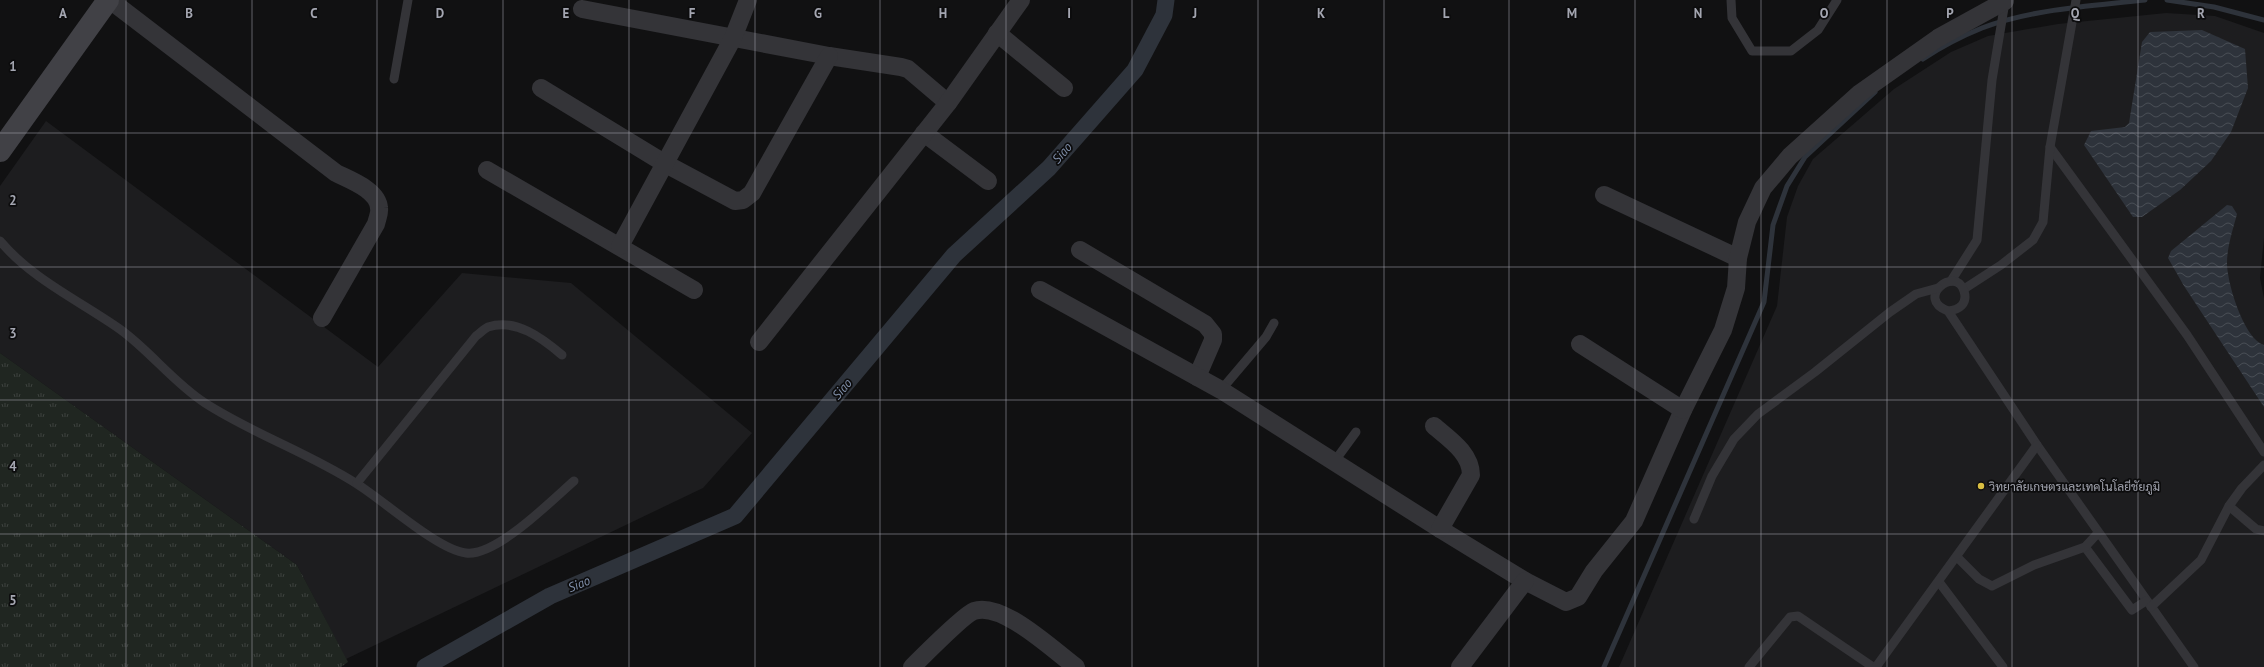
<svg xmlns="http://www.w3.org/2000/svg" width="2264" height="667" font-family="'PT Sans',Sarabun,sans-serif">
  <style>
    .built { fill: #1d1d1f }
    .grass { fill: url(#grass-tufts) }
    .water { fill: url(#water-waves) }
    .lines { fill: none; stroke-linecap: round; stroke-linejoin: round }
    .stream { stroke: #2e333b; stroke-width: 5 }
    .canal { stroke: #2e333b; stroke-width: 17 }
    .lane { stroke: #343438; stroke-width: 9 }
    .street { stroke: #343438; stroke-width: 18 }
    .secondary { stroke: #414146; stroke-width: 22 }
    .grid { fill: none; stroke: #a4a6b1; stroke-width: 1; stroke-opacity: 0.55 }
    .poi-dot { fill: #d9be42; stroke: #0c0c0d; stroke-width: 1.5 }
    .labels { text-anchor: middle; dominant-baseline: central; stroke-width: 3.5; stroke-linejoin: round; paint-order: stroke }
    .poi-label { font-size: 12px; fill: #a4a6b1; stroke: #0c0c0d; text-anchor: start }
    .water-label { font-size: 13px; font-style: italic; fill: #7f8ea8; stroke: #0c0c0d }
    .grid-label { font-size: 13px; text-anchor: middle; font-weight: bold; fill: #a4a6b1; stroke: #0c0c0d; stroke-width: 3.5; stroke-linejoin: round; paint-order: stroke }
  </style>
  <defs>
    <pattern id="grass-tufts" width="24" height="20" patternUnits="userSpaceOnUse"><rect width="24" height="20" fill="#202621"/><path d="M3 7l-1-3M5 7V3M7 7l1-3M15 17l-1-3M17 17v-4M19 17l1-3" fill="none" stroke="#3d423f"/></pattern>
    <pattern id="water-waves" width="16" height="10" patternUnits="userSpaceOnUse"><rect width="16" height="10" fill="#2e333b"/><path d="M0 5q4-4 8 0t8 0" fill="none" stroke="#494e55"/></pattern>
  </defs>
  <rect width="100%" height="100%" fill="#111112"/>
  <!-- built -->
  <g class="built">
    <polygon points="2166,13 2215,16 2264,33 2264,238 2260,278 2264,298 2264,667 1619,667 1777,306 1787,217 1798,186 1813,159 1894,89 1951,52 1988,36 2058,24"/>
    <polygon points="46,121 378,367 462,273 571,283 752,433 703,488 346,659 297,565 0,353 0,186"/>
  </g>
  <!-- grass -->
  <polygon class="grass" points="0,353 297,565 348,662 341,667 0,667"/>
  <!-- water -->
  <g class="water">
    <polygon points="2202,30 2245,49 2248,88 2231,132 2211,161 2180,190 2142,217 2133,217 2084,145 2091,131 2125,127 2129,123 2142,42 2150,32"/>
    <path d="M2227 205 2232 206 2237 214C2233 229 2227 247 2227 263 2227 283 2244 339 2264 345V407L2184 286 2168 258 2171 251Z"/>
  </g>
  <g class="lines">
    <!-- stream -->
    <g class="stream">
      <polyline points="2167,0 2214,7 2264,20"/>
      <path d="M1923 59C1941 47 1962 36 1982 28 2032 9 2092 6 2145 0"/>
      <polyline points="1604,667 1764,302 1773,225 1787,186 1805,157 1875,92"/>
    </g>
    <!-- canal -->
    <polyline class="canal" points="425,667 550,596 735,516 954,255 1049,168 1135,70 1164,15 1166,0"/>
    <!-- lane -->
    <g class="lane">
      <polyline points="1731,0 1732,18 1752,51 1791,51 1818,30 1837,0"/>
      <polyline points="394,79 408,0"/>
      <polyline points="2050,147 2187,335 2264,452"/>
      <path d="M0 241C33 280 80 301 121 330 151 352 174 383 205 403 253 434 309 453 357 484 383 500 438 550 466 553 496 557 552 500 574 481"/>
      <polyline points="1951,281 1977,240 1992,80 2005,2"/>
      <polyline points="1964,289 2001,265 2033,240 2043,222 2050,147 2076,0"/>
      <path d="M1948 311C1959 310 1968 304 1964 291 1956 265 1914 298 1948 311L2037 445 2194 667"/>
      <polyline points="1221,390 1266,337 1274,323"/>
      <polyline points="1334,462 1356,432"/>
      <path d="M357 483 476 336C479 334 484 329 488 327 516 318 542 338 562 355"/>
      <polyline points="2229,506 2256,529 2264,531"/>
      <polyline points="1694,519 1712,476 1734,439 1758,414 1815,372 1890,312 1916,294 1938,288"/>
      <polyline points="2085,547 2132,610 2146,601"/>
      <polyline points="1957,557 1979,579 1992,586 2034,565 2085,547 2098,533"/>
      <polyline points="1939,582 2003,667"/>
      <polyline points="2151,607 2201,560 2229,506 2242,488 2264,465"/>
      <polyline points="1749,667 1790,617 1798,616 1873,667"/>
      <polyline points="1876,667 2037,445"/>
    </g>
    <!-- street -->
    <g class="street">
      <path d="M110 0 336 173C350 180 378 190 379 208 380 213 377 219 376 224L322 318"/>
      <polyline points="582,9 829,56 901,67 908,69 948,103"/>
      <polyline points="997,33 1064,88"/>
      <polyline points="541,88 664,163 735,201 743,200 752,193 829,56"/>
      <polyline points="924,133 988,181"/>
      <polyline points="487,170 694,290"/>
      <polyline points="1604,195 1738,258"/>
      <polyline points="620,246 733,38 748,0"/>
      <polyline points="1080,250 1205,324 1213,334 1213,340 1197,377"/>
      <polyline points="1040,290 1221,390 1440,529 1525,581 1566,602 1578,597 1594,571 1634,521 1683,410 1723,330 1736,288 1738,258 1747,222 1763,188 1790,156 1860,93 1938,38 2005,1"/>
      <polyline points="759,342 948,103 1021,0"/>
      <polyline points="1580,344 1683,410"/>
      <path d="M1434 426C1449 439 1471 453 1471 475L1440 529"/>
      <path d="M912 667C922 657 965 614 974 611 1002 601 1053 650 1076 667"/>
      <polyline points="1460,667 1525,581"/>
    </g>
    <!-- secondary -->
    <polyline class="secondary" points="0,151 108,0"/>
  </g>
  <!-- grid -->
  <path class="grid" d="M126 0V667M252 0V667M377 0V667M503 0V667M629 0V667M755 0V667M880 0V667M1006 0V667M1132 0V667M1258 0V667M1384 0V667M1509 0V667M1635 0V667M1761 0V667M1887 0V667M2012 0V667M2138 0V667M0 133H2264M0 267H2264M0 400H2264M0 534H2264"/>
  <!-- markers -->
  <circle class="poi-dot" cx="1981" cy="486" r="4"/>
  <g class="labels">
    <!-- poi labels -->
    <g class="poi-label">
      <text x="1989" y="486">วิทยาลัยเกษตรและเทคโนโลยีชัยภูมิ</text>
    </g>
    <!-- water labels -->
    <g class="water-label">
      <text transform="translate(1062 153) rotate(-49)">Siao</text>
      <text transform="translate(842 389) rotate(-50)">Siao</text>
      <text transform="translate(579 584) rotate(-23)">Siao</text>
    </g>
  </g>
  <g class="grid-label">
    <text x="63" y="18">A</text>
    <text x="189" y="18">B</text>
    <text x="314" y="18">C</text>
    <text x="440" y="18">D</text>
    <text x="566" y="18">E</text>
    <text x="692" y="18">F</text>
    <text x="818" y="18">G</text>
    <text x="943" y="18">H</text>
    <text x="1069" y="18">I</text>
    <text x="1195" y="18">J</text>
    <text x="1321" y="18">K</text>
    <text x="1446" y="18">L</text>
    <text x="1572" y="18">M</text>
    <text x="1698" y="18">N</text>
    <text x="1824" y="18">O</text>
    <text x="1950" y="18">P</text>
    <text x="2075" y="18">Q</text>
    <text x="2201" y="18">R</text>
    <text x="13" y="71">1</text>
    <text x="13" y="205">2</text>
    <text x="13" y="338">3</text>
    <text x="13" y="471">4</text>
    <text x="13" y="605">5</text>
  </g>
</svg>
